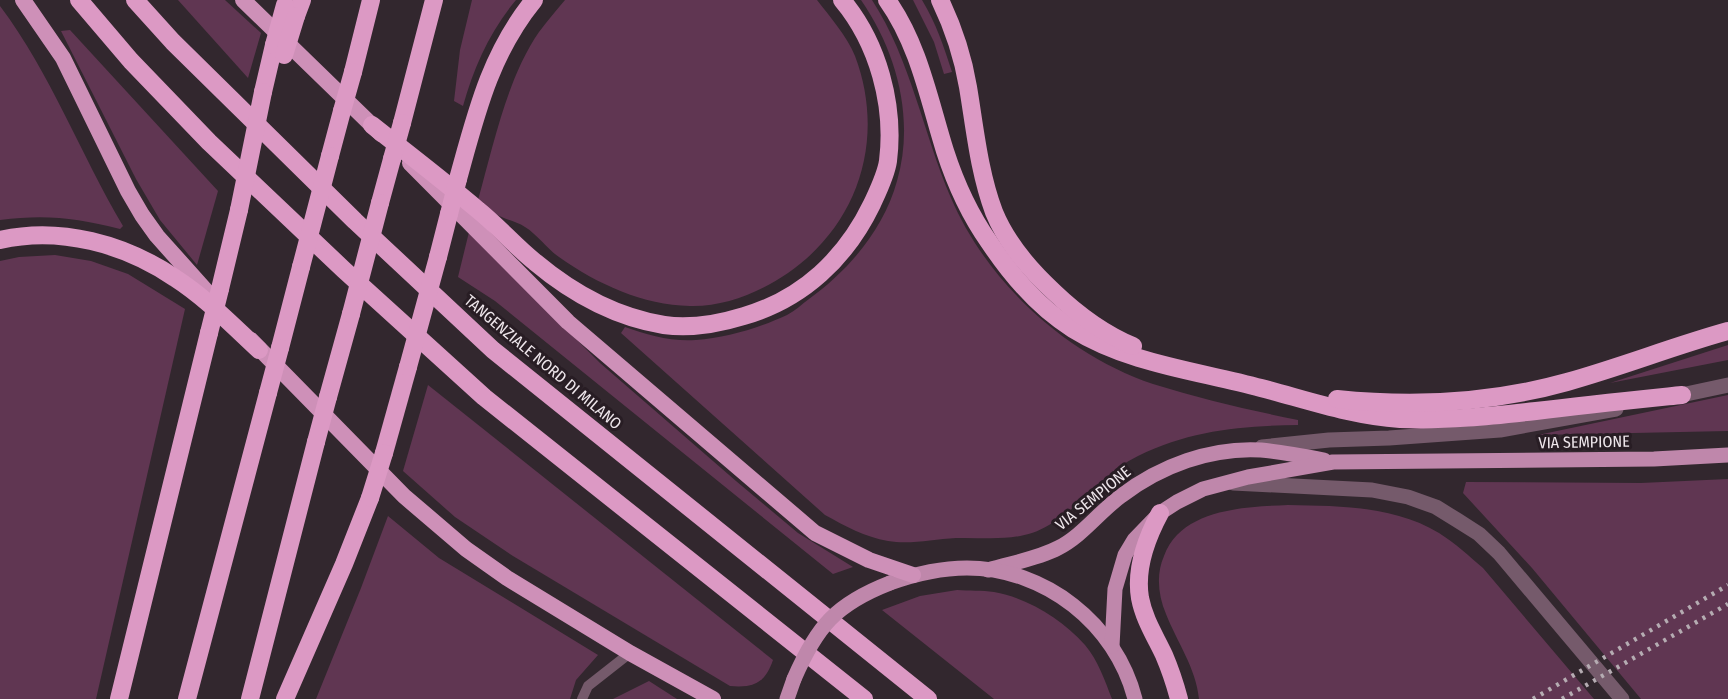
<svg xmlns="http://www.w3.org/2000/svg" width="1728" height="699" font-family="'Fira Sans Condensed',sans-serif">
  <style>
    .green { fill: #603652 }
    .lines { fill: none; stroke-linecap: round; stroke-linejoin: round }
    .service { stroke: #755a6b; stroke-width: 10 }
    .tertiary { stroke: #755a6b; stroke-width: 15 }
    .primary { stroke: #bf87ab; stroke-width: 15 }
    .trunk { stroke: #ce90b8; stroke-width: 16 }
    .motorway { stroke: #dc99c4; stroke-width: 18 }
    .rail { stroke: #b5acb2; stroke-width: 4.5; stroke-dasharray: 3 6; stroke-linecap: butt }
    .primary-bridge { stroke: #bf87ab; stroke-width: 15 }
    .motorway-bridge { stroke: #dc99c4; stroke-width: 18 }
    .labels { text-anchor: middle; dominant-baseline: central; stroke-width: 6; stroke-linejoin: round; paint-order: stroke }
    .street-label { font-size: 16px; fill: #eee6eb; stroke: #281d24 }
  </style>
  <rect width="100%" height="100%" fill="#32272e"/>
  <!-- green -->
  <g class="green">
    <polygon points="178,0 225,0 261,33 248,78"/>
    <path d="M472 0H516C490 31 474 67 463 106L454 101 460 50Z"/>
    <path d="M565 0H817C830 17 847 36 855 56 886 138 859 224 788 273 760 292 724 307 690 306 643 305 597 284 559 257 547 249 538 235 525 227 516 221 505 220 496 214 490 210 484 205 478 200 493 147 507 78 539 32 547 21 556 11 565 0Z"/>
    <path d="M861 0H872C911 60 923 133 951 198 987 282 1066 355 1153 384 1201 399 1249 410 1298 420V425C1241 426 1191 430 1138 456 1103 473 1082 506 1049 525 1020 543 988 537 956 538 933 539 910 545 888 541 865 537 845 526 825 515L621 333 625 327C647 335 672 342 696 340 726 338 759 328 787 315 795 311 802 304 809 299 849 270 884 229 897 181 915 119 897 52 861 0Z"/>
    <path d="M913 0H922C936 23 944 47 952 72L944 74 934 42Z"/>
    <path d="M0 6C51 74 80 153 123 226L120 229C76 218 46 214 0 220Z"/>
    <polygon points="70,30 218,191 197,265 160,220 136,179 61,31"/>
    <polygon points="469,232 600,363 736,481 798,533 853,567 833,574 495,301 458,277"/>
    <polygon points="55,255 91,261 128,274 185,309 96,699 0,699 0,261 19,257"/>
    <polygon points="1728,345 1728,360 1610,383"/>
    <path d="M428 385 773 660C765 683 754 688 730 686L513 556 455 517 403 471Z"/>
    <polygon points="1728,395 1728,431 1538,435"/>
    <polygon points="1728,479 1728,699 1641,699 1532,568 1463,493 1466,482 1641,483"/>
    <path d="M1288 505C1339 506 1395 506 1439 533 1455 543 1469 556 1483 568L1594 699H1199C1196 668 1177 642 1166 614 1158 595 1156 574 1164 556 1182 508 1246 507 1288 505Z"/>
    <polygon points="388,516 439,558 598,655 576,680 570,699 316,699 361,588"/>
    <path d="M957 590C969 591 982 590 994 592 1028 598 1062 619 1085 645 1098 660 1105 681 1112 699H994L882 610 920 596Z"/>
    <polygon points="649,681 677,699 613,699"/>
  </g>
  <g class="lines">
    <!-- service -->
    <polyline class="service" points="582,699 588,686 630,653"/>
    <!-- tertiary -->
    <g class="tertiary">
      <polyline points="1672,397 1728,385"/>
      <polyline points="1262,447 1329,440 1389,438 1500,430 1616,409"/>
      <polyline points="1233,483 1372,490 1408,497 1436,507 1457,520 1479,534 1499,553 1622,699"/>
    </g>
    <!-- primary -->
    <g class="primary">
      <path d="M988 570C1011 563 1037 559 1058 548 1082 536 1099 512 1121 496 1160 466 1211 447 1261 450 1282 452 1303 456 1324 460"/>
      <path d="M890 583C915 574 940 568 967 568 1045 568 1116 624 1135 699"/>
      <polyline points="1112,646 1115,589 1125,555 1134,540 1160,513 1177,502 1203,489 1248,477 1333,462 1654,459 1728,455"/>
      <polyline points="787,699 794,679"/>
    </g>
    <!-- trunk -->
    <g class="trunk">
      <polyline points="23,0 63,58 128,191 142,215 157,236 217,303"/>
      <polyline points="243,0 381,134"/>
      <polyline points="410,163 568,322 815,533 869,560 913,575"/>
      <polyline points="251,340 404,496 466,549 507,578 630,653 713,699"/>
    </g>
    <!-- motorway -->
    <g class="motorway">
      <polyline points="79,0 131,61 209,142 344,270 484,397 864,699"/>
      <polyline points="135,0 173,42 235,103 355,221 493,350 928,699"/>
      <path d="M887 0C919 45 929 100 945 151 955 182 970 215 989 242 1011 275 1039 308 1073 329 1129 364 1199 371 1261 388 1307 400 1352 416 1400 419 1445 421 1491 416 1536 411 1585 405 1634 400 1682 395"/>
      <path d="M940 0C953 27 963 57 968 87 975 129 979 172 994 212 1007 244 1029 269 1054 292 1076 313 1104 334 1133 346"/>
      <polyline points="296,16 302,0"/>
      <polyline points="353,72 371,0"/>
      <polyline points="263,92 274,45"/>
      <polyline points="402,123 434,0"/>
      <path d="M372 125C407 153 444 181 478 210 498 226 515 246 535 262 572 293 615 317 664 325 691 329 718 324 744 316 803 299 846 258 872 204 878 191 886 175 888 161 895 105 878 43 842 0"/>
      <polyline points="330,156 342,111"/>
      <path d="M458 179C476 114 490 54 534 0"/>
      <polyline points="380,203 392,159"/>
      <path d="M0 240C60 226 125 244 175 278 206 298 232 325 259 350"/>
      <polyline points="438,257 449,214"/>
      <polyline points="220,289 239,210"/>
      <polyline points="280,348 301,267"/>
      <polyline points="328,397 351,314"/>
      <path d="M1337 399C1414 407 1492 403 1567 382 1621 367 1674 346 1728 331"/>
      <polyline points="384,453 408,367"/>
      <path d="M1160 513C1146 539 1135 568 1140 598 1144 619 1155 636 1164 655 1170 669 1175 684 1179 699"/>
      <polyline points="119,699 209,333"/>
      <polyline points="187,699 268,393"/>
      <polyline points="250,699 316,442"/>
      <polyline points="285,699 344,564 370,498"/>
    </g>
    <!-- rail -->
    <g class="rail">
      <polyline points="1533,699 1728,585"/>
      <polyline points="1562,699 1728,604"/>
    </g>
    <!-- primary-bridge -->
    <path class="primary-bridge" d="M794 679C817 626 836 604 890 583"/>
    <!-- motorway-bridge -->
    <g class="motorway-bridge">
      <polyline points="274,45 285,5"/>
      <polyline points="284,55 296,16"/>
      <polyline points="342,111 353,72"/>
      <polyline points="392,159 402,123"/>
      <polyline points="239,210 263,92"/>
      <polyline points="449,214 458,179"/>
      <polyline points="301,267 330,156"/>
      <polyline points="351,314 380,203"/>
      <polyline points="209,333 220,289"/>
      <polyline points="408,367 438,257"/>
      <polyline points="268,393 280,348"/>
      <polyline points="316,442 328,397"/>
      <polyline points="370,498 384,453"/>
    </g>
  </g>
  <g class="labels">
    <!-- street labels -->
    <g class="street-label">
      <text transform="translate(543 362) rotate(40)">TANGENZIALE NORD DI MILANO</text>
      <text transform="translate(1584 442) rotate(-1)">VIA SEMPIONE</text>
      <text transform="translate(1093 498) rotate(-39)">VIA SEMPIONE</text>
    </g>
  </g>
</svg>
